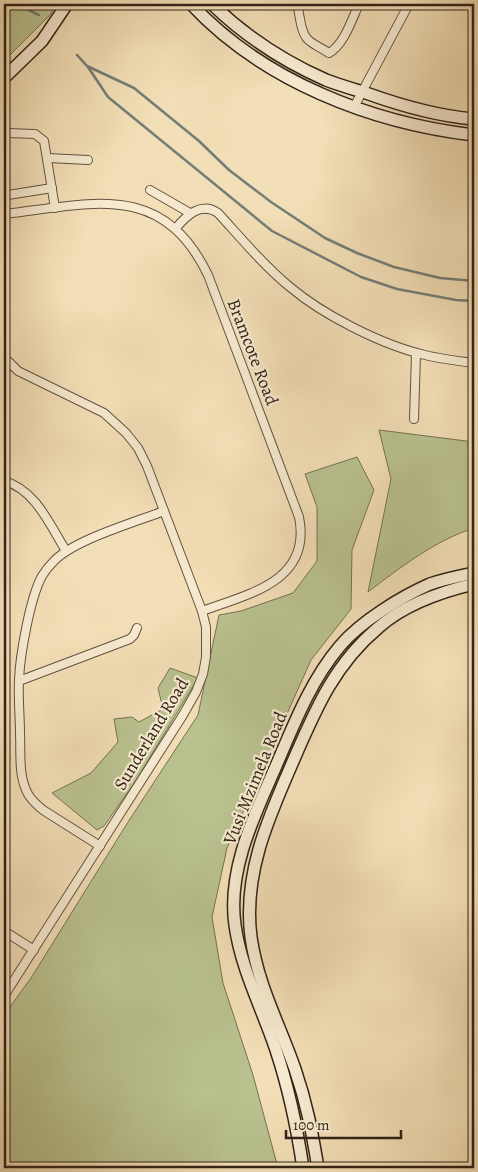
<svg xmlns="http://www.w3.org/2000/svg" width="478" height="1172" font-family="Alegreya,serif">
  <style>
    .green { fill: #b9c28f; stroke: #767254 }
    .lines { fill: none; stroke-linecap: round; stroke-linejoin: round }
    .stream { stroke: #737e77; stroke-width: 2.5 }
    .street-casing { stroke: #625240; stroke-width: 10 }
    .secondary-casing { stroke: #322318; stroke-width: 14 }
    .street { stroke: #f7ead0; stroke-width: 8 }
    .secondary { stroke: #f7ead0; stroke-width: 11 }
    .labels { text-anchor: middle; dominant-baseline: central; stroke-width: 4.5; stroke-linejoin: round; paint-order: stroke }
    .street-label { font-size: 18px; fill: #322318; stroke: #f7ead0 }
  </style>
  <rect width="100%" height="100%" fill="#f3dfb7"/>
  <filter id="stains"><feTurbulence type="fractalNoise" baseFrequency=".004" numOctaves="4"/><feColorMatrix values="0 0 0 0 .2 0 0 0 0 .09 0 0 0 0 .02 0 0 0 .5 -.17"/></filter>
  <radialGradient id="worn" r=".72"><stop offset=".6" stop-color="#630" stop-opacity="0"/><stop offset="1" stop-color="#630" stop-opacity=".3"/></radialGradient>
  <!-- green -->
  <g class="green">
    <polygon points="4,4 55,4 51,14 4,61"/>
    <path d="M379 430 474 442V528C434 541 401 567 368 592L391 479Z"/>
    <polygon points="357,457 374,490 352,550 351,609 311,660 227,848 212,917 223,983 253,1075 278,1168 4,1168 4,1015 31,978 128,822 198,715 219,615 241,611 293,593 317,561 317,507 305,474"/>
    <polygon points="170,668 198,678 135,782 104,826 97,830 52,793 91,773 118,742 114,719 132,717 139,722 163,709 158,688"/>
  </g>
  <g class="lines">
    <!-- stream -->
    <g class="stream">
      <polyline points="16,4 39,15"/>
      <polyline points="77,55 87,66 134,88 199,141 229,170 271,202 325,238 357,253 394,267 440,278 474,281"/>
      <polyline points="88,67 108,97 272,231 361,277 397,289 456,300 474,301"/>
    </g>
    <!-- street casing -->
    <g class="street-casing">
      <g id="street">
        <path d="M300 4C297 9 299 13 300 19 304 43 310 41 329 53 344 45 352 19 359 4"/>
        <polyline points="354,107 409,4"/>
        <polyline points="8,133 35,134 44,141 55,208"/>
        <polyline points="48,158 88,160"/>
        <polyline points="150,190 190,213"/>
        <polyline points="8,195 52,188"/>
        <path d="M4 214C91 204 162 180 208 275L299 517C312 581 249 594 202 611"/>
        <path d="M176 228C186 216 201 201 218 213 241 238 263 265 290 287 323 315 382 345 425 355 441 359 458 361 474 363"/>
        <polyline points="4,357 18,371 104,413 126,433 138,448 147,466 202,611 206,627 206,657 203,674 196,692 183,715 4,996"/>
        <polyline points="414,419 416,353"/>
        <path d="M4 481C35 489 50 525 66 551"/>
        <polyline points="19,681 130,639 134,635 137,628"/>
        <path d="M100 846 43 810C37 805 32 801 28 794 18 776 21 753 20 734 20 716 18 698 19 680 20 655 30 598 42 576 45 571 49 566 54 561 74 540 135 522 164 511"/>
        <polyline points="4,931 34,950"/>
      </g>
    </g>
    <!-- secondary casing -->
    <g class="secondary-casing">
      <g id="secondary">
        <path d="M191 4C263 81 371 123 474 135"/>
        <path d="M212 4C244 35 285 62 326 80 339 85 353 89 366 93 402 106 437 116 474 119"/>
        <polyline points="4,78 42,41 67,4"/>
        <path d="M303 1168C297 1128 289 1089 276 1050 262 1008 241 969 235 925 227 870 255 814 276 766 294 724 311 680 340 646 361 621 401 597 430 584 444 579 460 576 474 573"/>
        <path d="M318 1168C312 1132 307 1104 295 1069 279 1023 258 986 251 937 243 876 267 821 291 766 314 713 333 665 379 627 405 604 440 592 474 584"/>
      </g>
    </g>
    <!-- street -->
    <use href="#street" class="street"/>
    <!-- secondary -->
    <use href="#secondary" class="secondary"/>
  </g>
  <g class="labels">
    <!-- street labels -->
    <g class="street-label">
      <text transform="translate(253 352) rotate(69)">Bramcote Road</text>
      <text transform="translate(151 734) rotate(-59)">Sunderland Road</text>
      <text transform="translate(255 778) rotate(-68)">Vusi Mzimela Road</text>
    </g>
  </g>
  <!-- margin -->
  <rect width="478" height="1172" fill="none" stroke="#f3dfb7" stroke-width="20"/>
  <rect x="5" y="5" width="468" height="1162" fill="none" stroke="#322318" stroke-width="2.5"/>
  <rect x="10" y="10" width="458" height="1152" fill="none" stroke="#322318"/>
  <!-- scale -->
  <path d="M286 1130v8h115v-8" fill="none" stroke="#322318" stroke-width="2.5"/>
  <text x="293" y="1130" font-size="15" fill="#322318" stroke="#f7ead0" stroke-width="4" paint-order="stroke">100 m</text>
  <rect width="100%" height="100%" filter="url(#stains)"/>
  <rect width="100%" height="100%" fill="url(#worn)"/>
</svg>
